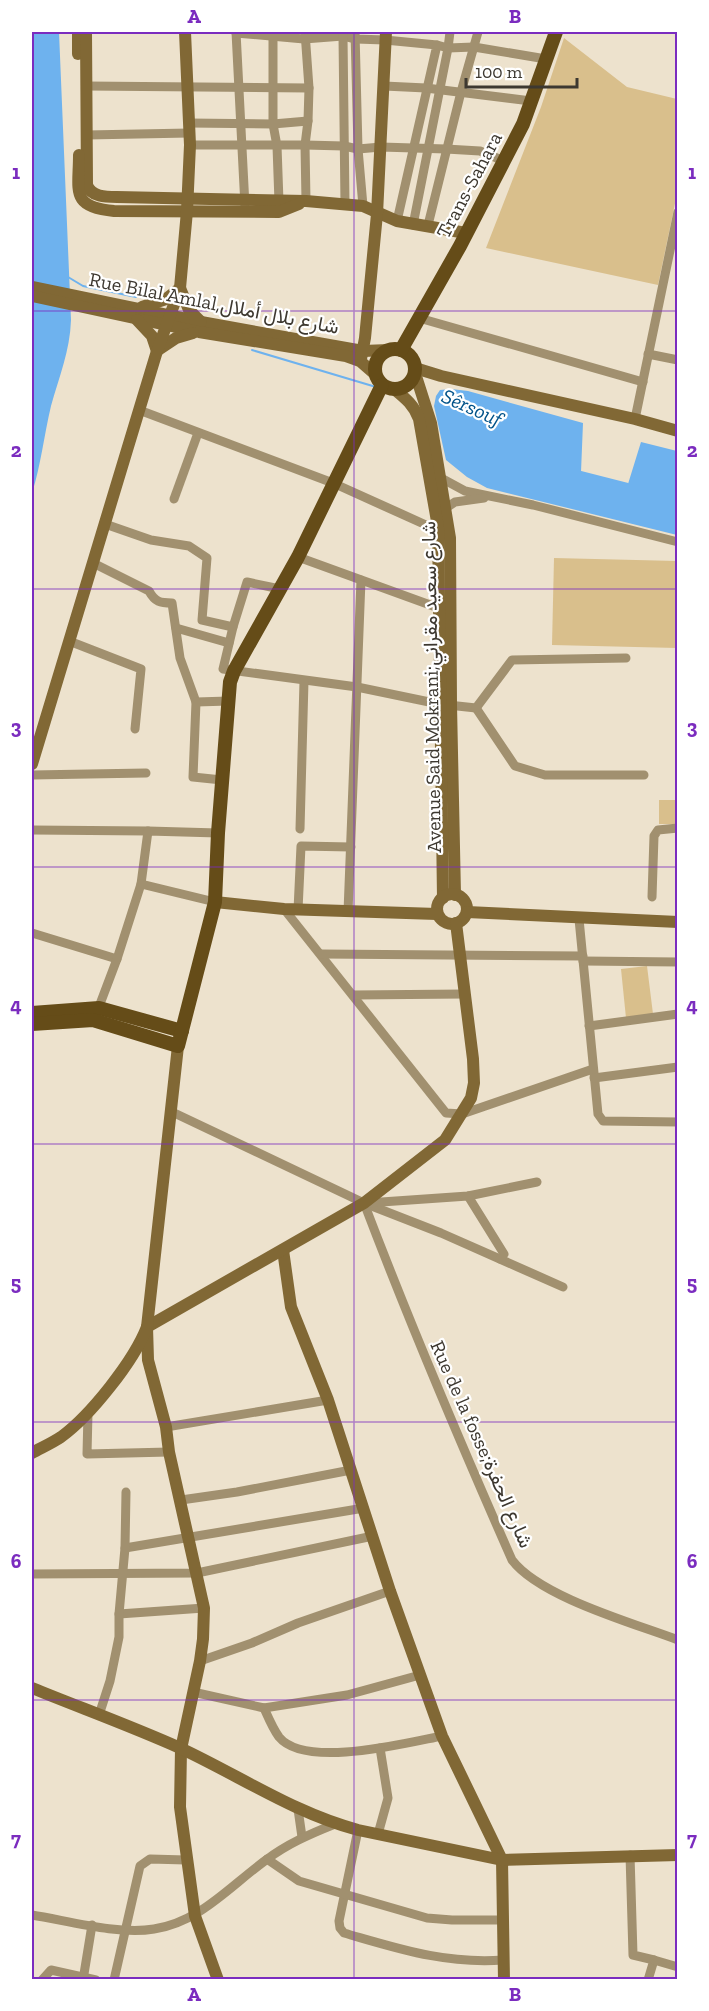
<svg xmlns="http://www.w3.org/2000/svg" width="709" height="2011" font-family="'Zilla Slab',Vazirmatn,serif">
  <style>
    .green { fill: #d9bf8c }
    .water { fill: #6eb2ee }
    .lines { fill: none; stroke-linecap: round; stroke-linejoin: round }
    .stream { stroke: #6eb2ee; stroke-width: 2 }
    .street { stroke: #a1906f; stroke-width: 9 }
    .secondary { stroke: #816835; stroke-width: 12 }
    .primary { stroke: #654c18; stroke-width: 14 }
    .grid { fill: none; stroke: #7b2cbf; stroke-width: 1.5; stroke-opacity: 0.55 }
    .labels { text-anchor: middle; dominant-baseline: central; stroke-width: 4.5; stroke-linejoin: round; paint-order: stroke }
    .street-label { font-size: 20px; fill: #3d3830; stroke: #fff }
    .water-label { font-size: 21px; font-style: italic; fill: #005289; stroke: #fff }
    .neatline { fill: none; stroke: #7b2cbf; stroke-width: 2 }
    .grid-label { font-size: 20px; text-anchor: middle; font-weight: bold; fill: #7b2cbf }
  </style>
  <rect width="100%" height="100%" fill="#ede2cd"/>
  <!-- green -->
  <g class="green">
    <polygon points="564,38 627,87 677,99 677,194 658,285 486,248 541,107"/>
    <polygon points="554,558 677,561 677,648 552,645"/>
    <rect x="659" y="800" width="18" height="24"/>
    <polygon points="647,966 653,1014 626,1018 621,969"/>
  </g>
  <!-- water -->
  <g class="water">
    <path d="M32 32H59L71 320C70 351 59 377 51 406 44 435 41 465 32 493Z"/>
    <polygon points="451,389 468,391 583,423 581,472 628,484 641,442 677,451 677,535 487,488 467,477 446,460 434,406 436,396 440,390"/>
  </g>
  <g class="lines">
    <!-- stream -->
    <g class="stream">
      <polyline points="68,277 83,286 136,297"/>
      <polyline points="252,350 376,387"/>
      <polyline points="581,472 628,484"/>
    </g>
    <!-- street -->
    <g class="street">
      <polyline points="236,32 245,206"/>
      <polyline points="273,32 273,124 277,146 279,202"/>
      <polyline points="305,32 309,88 308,121 305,145 306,201"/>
      <polyline points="355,32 358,149 363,206"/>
      <polyline points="450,32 448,48 474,47 546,59"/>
      <polyline points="236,33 304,39 343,36 356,39 385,40 437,45 397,221"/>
      <polyline points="343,36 345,205"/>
      <polyline points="86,86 309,88"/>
      <polyline points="384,86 426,88 531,101"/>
      <polyline points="189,123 273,124 308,121"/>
      <polyline points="87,135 189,133"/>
      <polyline points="190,145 305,145 344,146 358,149 381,147 446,149 480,151 504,161"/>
      <polyline points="413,225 448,48 437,45"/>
      <polyline points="428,225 461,92 478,32"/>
      <polyline points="419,318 643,382"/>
      <polyline points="648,354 678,360"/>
      <polyline points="139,410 333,483 426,525 438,527"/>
      <polyline points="635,419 678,212"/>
      <polyline points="441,478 465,491 533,505 678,542"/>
      <polyline points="174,499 198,433"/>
      <polyline points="446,508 455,502 484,498"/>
      <polyline points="105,524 151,540 189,546 207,558 202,620 233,627"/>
      <polyline points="298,557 444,610"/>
      <path d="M93 563 149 591C155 602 160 603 172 603L180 658 196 702 229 701"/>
      <polyline points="280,589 247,582 233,627 223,669 357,687 439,704 476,708"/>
      <polyline points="176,628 229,643"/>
      <polyline points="69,641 141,669 135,729"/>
      <polyline points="196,702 193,777 222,780"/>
      <polyline points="476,708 515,766 545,775 644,775"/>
      <polyline points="476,708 512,660 626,658"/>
      <polyline points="32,775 146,773"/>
      <polyline points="300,829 304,681"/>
      <polyline points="32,830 148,831"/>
      <polyline points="141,884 148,831 218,833"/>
      <polyline points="652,897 654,836 658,830 678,828"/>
      <polyline points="284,909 446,1113 462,1114 593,1069"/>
      <polyline points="298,910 301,846 351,847"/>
      <polyline points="348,912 361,580"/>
      <polyline points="579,919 598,1114 603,1121 678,1122"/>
      <polyline points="32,933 117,959"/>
      <polyline points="321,954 583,956"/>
      <polyline points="583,961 678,962"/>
      <polyline points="353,995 465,994"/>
      <polyline points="97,1012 117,959 141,884 215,902"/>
      <polyline points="589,1026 678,1014"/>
      <polyline points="594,1078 678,1067"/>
      <polyline points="170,1111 364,1203 441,1233 563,1287"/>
      <polyline points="468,1196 504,1254 500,1259"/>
      <path d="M364 1203C410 1324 460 1442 512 1560 540 1597 633 1623 678 1640"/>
      <polyline points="367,1203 468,1196 537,1182"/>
      <polyline points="88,1413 87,1454 169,1452"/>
      <polyline points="166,1427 328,1400"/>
      <polyline points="181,1500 237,1492 351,1470"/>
      <polyline points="125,1548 364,1508"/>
      <polyline points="32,1574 197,1573 373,1536"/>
      <polyline points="119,1614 204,1608"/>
      <polyline points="200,1661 252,1643 298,1623 390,1591"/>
      <path d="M193 1692 264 1708C268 1717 273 1729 279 1737 305 1769 406 1743 442 1736"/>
      <polyline points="264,1708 347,1695 420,1675"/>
      <polyline points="99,1715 110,1681 119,1637 119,1614 125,1548 126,1492"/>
      <polyline points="298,1809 302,1837"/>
      <path d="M358 1830 339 1921 340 1928 344 1933C400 1949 444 1964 503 1960"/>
      <polyline points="378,1834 388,1798 380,1748"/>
      <polyline points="630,1855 633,1955 654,1960 648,1980"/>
      <polyline points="267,1859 299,1881 427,1918 452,1920 503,1920"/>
      <path d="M32 1915C69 1921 118 1935 154 1929 200 1922 230 1886 266 1860 287 1844 310 1834 335 1824"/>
      <polyline points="654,1960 678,1967"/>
      <polyline points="42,1980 51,1970 96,1980"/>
      <polyline points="83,1980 92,1925"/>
      <polyline points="114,1980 140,1866 150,1859 186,1860"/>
    </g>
    <!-- secondary -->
    <g class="secondary">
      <polyline points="78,32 78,54"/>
      <path d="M86 32 87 185C91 197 106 197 117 197L306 201 363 206 397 221 466 233"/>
      <path d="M79 155C79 191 70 207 114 211L279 212 299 204"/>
      <polyline points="32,287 201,322 363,351 389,350"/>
      <polyline points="180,288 189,310 201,322"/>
      <polyline points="32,296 199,332 346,356 360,361 376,375"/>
      <polyline points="142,307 166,299 179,289"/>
      <polyline points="137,320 152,336 157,351"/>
      <polyline points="158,350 176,338 193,333"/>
      <polyline points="361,359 365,338 377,214 386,32"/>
      <polyline points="415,368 441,376 635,419 678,431"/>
      <polyline points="415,373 431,423 450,538 451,705 455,895"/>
      <path d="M394 389C405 398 414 405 419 419L438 527 443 898"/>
      <polyline points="32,764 157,351 180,288 187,211 190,145 185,32"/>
      <circle cx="452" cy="909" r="15"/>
      <polyline points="215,902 284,909 437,914"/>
      <polyline points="467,912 678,922"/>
      <polyline points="283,1250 291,1307 328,1400 390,1591 442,1736 502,1860 504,1980"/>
      <polyline points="147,1327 148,1360 166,1427 169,1452 204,1608 203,1639 200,1661 181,1749 180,1807 195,1916 218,1980"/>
      <polyline points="147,1327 364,1203 445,1140 471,1098 474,1083 473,1059 456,923"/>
      <path d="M32 1453C41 1448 52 1443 61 1437 90 1416 134 1361 147 1327L178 1046"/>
      <path d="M32 1688C81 1708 131 1726 180 1748 240 1776 294 1813 358 1830L502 1860 678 1855"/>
    </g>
    <!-- primary -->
    <g class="primary">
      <circle cx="395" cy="369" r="20"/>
      <polyline points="401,350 460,246 523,124 556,32"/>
      <polyline points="32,1013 99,1008 182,1031"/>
      <polyline points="32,1024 93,1020 178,1046 215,902 218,833 230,682 234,671 298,557 382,385"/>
    </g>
  </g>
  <!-- grid -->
  <path class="grid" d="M354 32V1980M32 311H678M32 589H678M32 867H678M32 1144H678M32 1422H678M32 1700H678"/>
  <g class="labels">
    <!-- street labels -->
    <g class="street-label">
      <text transform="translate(469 185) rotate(-62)">Trans-Sahara</text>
      <text transform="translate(214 303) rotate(11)">Rue Bilal Amlal,شارع بلال أملال</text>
      <text transform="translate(431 687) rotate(-91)">Avenue Said Mokrani;شارع سعيد مقراني</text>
      <text transform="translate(482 1444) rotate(66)">Rue de la fosse;شارع الحفرة</text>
    </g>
    <!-- water labels -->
    <g class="water-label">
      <text transform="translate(472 407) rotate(24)">Sêrsouf</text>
    </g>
  </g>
  <!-- border -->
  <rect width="709" height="2011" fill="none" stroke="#ffffff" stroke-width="66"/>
  <!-- scale -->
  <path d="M466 78v9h111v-9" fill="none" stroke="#3d3830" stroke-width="3"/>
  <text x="475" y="78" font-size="18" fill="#3d3830" stroke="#ffffff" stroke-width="4.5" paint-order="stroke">100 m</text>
  <rect x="33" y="33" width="643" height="1945" class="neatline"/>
  <g class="grid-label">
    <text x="194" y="23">A</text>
    <text x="515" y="23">B</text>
    <text x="16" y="179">1</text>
    <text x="692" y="179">1</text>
    <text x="16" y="457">2</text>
    <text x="692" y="457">2</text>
    <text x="16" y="734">3</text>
    <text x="692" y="734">3</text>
    <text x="16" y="1012">4</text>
    <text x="692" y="1012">4</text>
    <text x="16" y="1290">5</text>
    <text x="692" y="1290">5</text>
    <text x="16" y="1568">6</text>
    <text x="692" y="1568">6</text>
    <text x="16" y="1846">7</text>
    <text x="692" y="1846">7</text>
    <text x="194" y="2001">A</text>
    <text x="515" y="2001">B</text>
  </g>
</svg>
